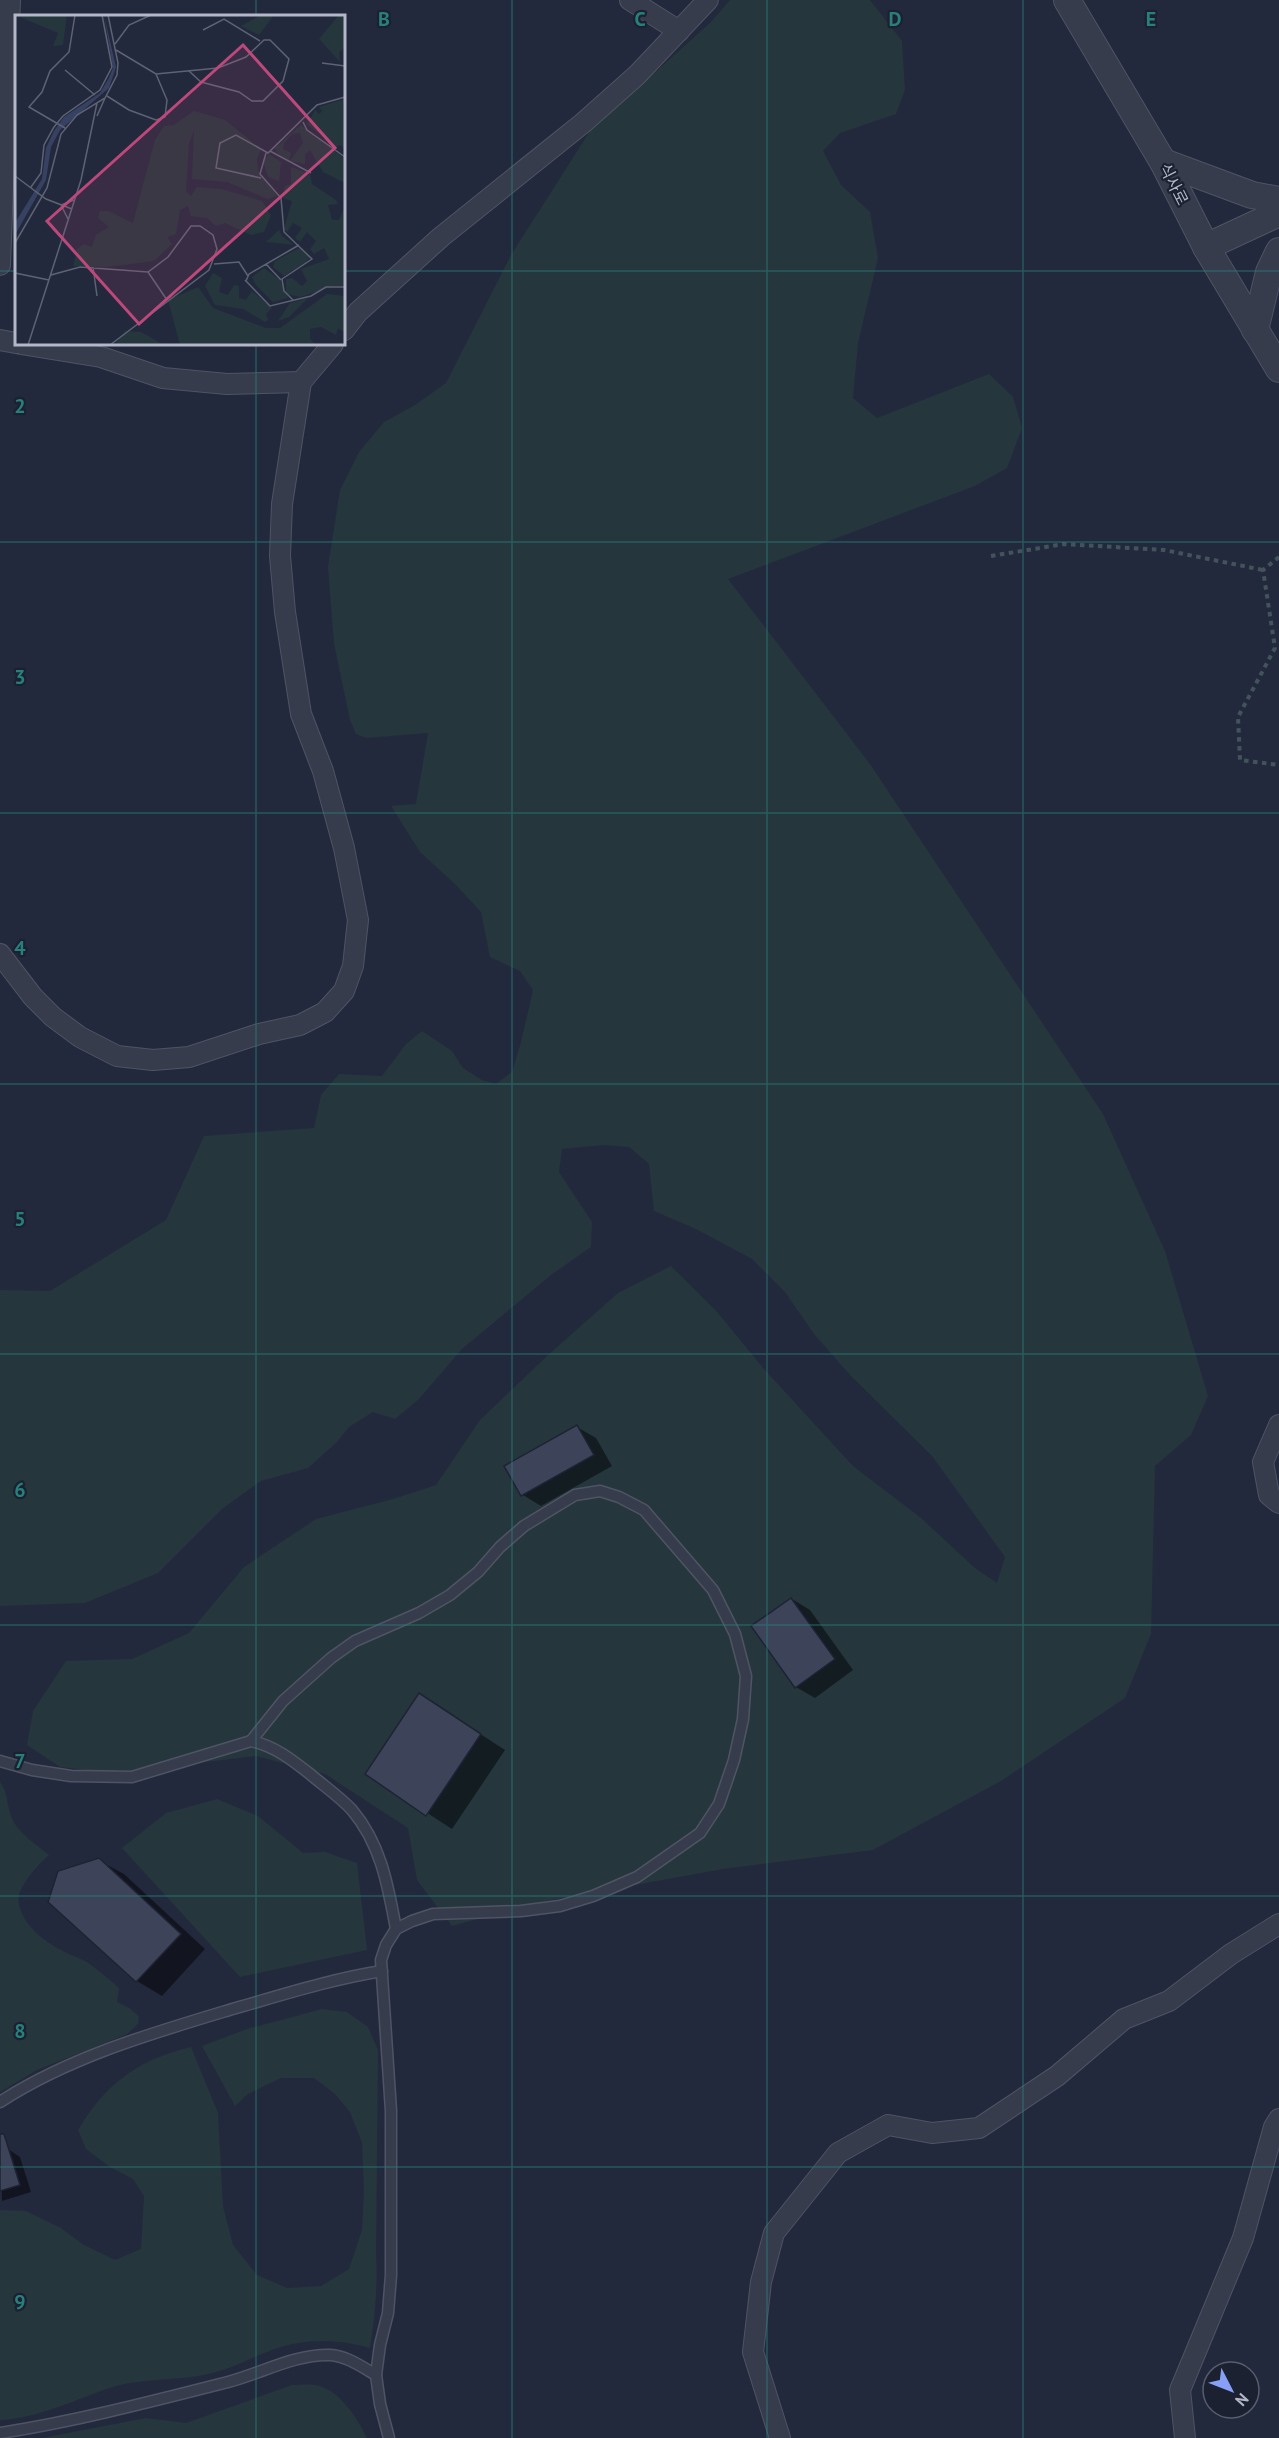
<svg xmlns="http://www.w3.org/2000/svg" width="1279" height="2438" font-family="'PT Sans','Noto Sans KR',sans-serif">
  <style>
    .green { fill: #25363d }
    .shadow { fill: #0007 }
    .building { fill: #3d4459; stroke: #1e2333; stroke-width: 1.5 }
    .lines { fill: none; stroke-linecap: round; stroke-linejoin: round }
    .service-casing { stroke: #4f5464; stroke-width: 13 }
    .minor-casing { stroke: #4f5464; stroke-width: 22 }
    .tertiary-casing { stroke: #4f5464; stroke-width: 28 }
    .path { stroke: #43535b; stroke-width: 4; stroke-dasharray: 4.5 4.5; stroke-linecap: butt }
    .service { stroke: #373c4d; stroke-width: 10 }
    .minor { stroke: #373c4d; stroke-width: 20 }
    .tertiary { stroke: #373c4d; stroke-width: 26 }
    .grid { fill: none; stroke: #28807c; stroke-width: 1.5; stroke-opacity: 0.55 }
    .labels { text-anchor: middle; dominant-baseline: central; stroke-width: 4.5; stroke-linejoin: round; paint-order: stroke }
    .street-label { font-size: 16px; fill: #b3b7c8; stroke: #1c2131 }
    .inset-road { fill: none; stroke: #5d6274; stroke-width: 1.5 }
    .view { fill: #be487c; fill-opacity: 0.15; stroke: #be487c; stroke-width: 3 }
    .inset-edge { fill: none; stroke: #b3b7c8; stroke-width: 3 }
    .grid-label { font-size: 20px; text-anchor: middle; font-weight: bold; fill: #28807c; stroke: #1c2131; stroke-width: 4.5; stroke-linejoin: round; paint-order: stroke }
  </style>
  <rect width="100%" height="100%" fill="#23293c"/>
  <!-- green -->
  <g class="green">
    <polygon points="730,0 870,0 902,41 905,90 896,114 840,133 823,151 841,185 870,212 878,258 858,343 853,398 877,418 989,374 1013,397 1022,428 1007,468 975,486 728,579 870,764 1103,1114 1165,1251 1208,1396 1191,1435 1155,1466 1151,1634 1125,1698 1001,1781 873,1850 723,1869 536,1903 452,1926 417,1880 408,1828 325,1774 256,1756 112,1773 60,1767 27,1745 33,1711 66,1661 132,1659 189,1633 244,1567 316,1519 393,1499 436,1485 480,1420 547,1356 618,1293 671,1266 718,1313 764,1369 853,1466 921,1518 975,1568 997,1583 1005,1557 932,1456 850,1375 814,1334 785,1292 752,1259 696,1229 654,1211 649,1164 629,1147 603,1145 562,1149 559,1172 592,1222 591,1247 551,1275 462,1349 419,1399 395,1419 373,1412 349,1427 337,1442 308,1468 261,1481 222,1509 158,1573 85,1603 0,1606 0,1290 50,1291 166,1220 204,1136 314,1128 321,1095 339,1074 382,1076 406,1044 422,1031 452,1051 463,1068 482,1080 496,1084 512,1072 521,1042 533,990 520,971 490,957 481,912 455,884 420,852 391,806 416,804 428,733 366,738 356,734 350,720 334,644 328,567 340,490 359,452 384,422 415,405 446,383 511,255 590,131 711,22"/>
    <path d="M0 1782C9 1794 6 1805 12 1818 18 1833 37 1845 49 1855 39 1863 22 1883 19 1895 15 1915 38 1937 54 1946 64 1953 76 1956 87 1962 98 1970 109 1979 119 1988L117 2002 129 2008 139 2016 138 2024 127 2034 37 2070 0 2092Z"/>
    <polygon points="217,1799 258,1816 303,1853 325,1852 357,1863 367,1950 240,1977 122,1848 166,1813"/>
    <path d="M322 2009 347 2012 368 2027 378 2050 376 2255C378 2287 375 2316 370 2348 336 2339 306 2338 272 2350 250 2358 231 2369 208 2374 179 2381 141 2378 113 2387 76 2399 40 2418 0 2420V2210L26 2211 61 2228 84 2245 115 2260 141 2249 144 2196 133 2179 110 2167 86 2149 78 2130C106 2083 138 2060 191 2047L218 2113 223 2206 233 2245 257 2275 287 2288 321 2286 349 2269 362 2230 364 2192 362 2143 350 2112 335 2094 314 2078H281L248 2094 235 2106 202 2046 247 2029Z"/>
    <path d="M292 2385C299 2385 308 2384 316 2385 340 2390 357 2418 367 2438H42L146 2418 186 2423Z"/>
  </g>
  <!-- shadow -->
  <g class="shadow">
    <polygon points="577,1427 596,1438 612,1466 541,1506 523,1495 506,1466"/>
    <polygon points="792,1599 810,1610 853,1670 815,1698 796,1687"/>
    <polygon points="420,1695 505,1750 452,1829 367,1774"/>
    <polygon points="98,1860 124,1874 205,1949 162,1996 137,1981 50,1901"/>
    <polygon points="8,2149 20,2157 31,2192 2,2201 0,2152"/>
  </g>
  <!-- building -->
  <g class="building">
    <polygon points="577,1425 594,1455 521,1496 504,1466"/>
    <polygon points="791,1598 835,1659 795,1688 751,1626"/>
    <polygon points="419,1693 481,1734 426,1816 365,1774"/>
    <polygon points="99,1858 181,1934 136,1982 48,1902 58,1871"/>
    <polygon points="0,2134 4,2134 20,2185 0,2191"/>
  </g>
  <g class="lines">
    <!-- service casing -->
    <g class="service-casing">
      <g id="service">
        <polyline points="251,1741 283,1701 331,1658 355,1641 419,1613 450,1595 478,1572 500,1547 524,1526 575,1495 600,1491 619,1497 644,1510 713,1590 735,1634 746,1676 743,1719 734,1760 719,1804 700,1833 637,1877 593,1896 560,1906 521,1911 433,1914 412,1921 396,1929 386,1945 381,1960 391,2111 391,2275 388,2313 380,2345 376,2375 380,2404 389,2438"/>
        <path d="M0 1761 32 1770 71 1776 132 1777 251 1741C275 1746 292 1760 310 1774 324 1786 340 1797 352 1810 381 1844 388 1886 396 1929"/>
        <path d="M0 2102C71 2056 156 2032 236 2008 285 1994 332 1979 382 1971"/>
        <path d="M0 2433C77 2421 153 2401 228 2382 262 2373 295 2354 330 2355 347 2356 362 2367 376 2375"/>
      </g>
    </g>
    <!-- minor casing -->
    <g class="minor-casing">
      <g id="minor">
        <polyline points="630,0 679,31"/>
        <polyline points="0,265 10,0"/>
        <polyline points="344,330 358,312 441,237 583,123 637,75 708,0"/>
        <polyline points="0,340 16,343"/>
        <polyline points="21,344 101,357 163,378 227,384 301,382"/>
        <polyline points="0,954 33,997 53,1017 80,1037 117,1056 153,1060 189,1057 259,1034 300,1025 325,1012 344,991 353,966 358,920 344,848 323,771 301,714 285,612 280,556 282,504 301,382 333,344"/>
        <polyline points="1279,1425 1263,1462 1269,1495 1279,1503"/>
        <polyline points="780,2438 753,2352 761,2282 774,2233 838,2153 888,2125 932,2133 979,2128 1057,2076 1124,2019 1169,2001 1231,1954 1279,1924"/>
        <polyline points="1185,2438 1180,2390 1243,2238 1274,2127 1279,2119"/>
      </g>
    </g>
    <!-- tertiary casing -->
    <g class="tertiary-casing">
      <g id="tertiary">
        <polyline points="1067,0 1163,162 1206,247 1279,369"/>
        <polyline points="1163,162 1252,195 1279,200"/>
        <polyline points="1206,247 1279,213"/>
        <polyline points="1255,330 1269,272 1279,251"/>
      </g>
    </g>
    <!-- path -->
    <g class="path">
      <polyline points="991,556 1064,544 1164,550 1263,570"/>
      <polyline points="1279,557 1263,570 1275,648 1238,717 1240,760 1279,765"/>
    </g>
    <!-- service -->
    <use href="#service" class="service"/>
    <!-- minor -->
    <use href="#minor" class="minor"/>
    <!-- tertiary -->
    <use href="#tertiary" class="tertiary"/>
  </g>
  <!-- grid -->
  <path class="grid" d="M256 0V16M512 0V2438M767 0V2438M1023 0V2438M0 271H16M344 271H1279M256 344V2438M0 542H1279M0 813H1279M0 1084H1279M0 1354H1279M0 1625H1279M0 1896H1279M0 2167H1279"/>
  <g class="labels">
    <!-- street labels -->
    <g class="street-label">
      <text transform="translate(1174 184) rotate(63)">식사로</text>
    </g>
  </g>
  <!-- overview -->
  <g transform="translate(15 15)">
    <rect width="330" height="330" fill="#23293c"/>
    <path d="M0 0H52L48 30 38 31 43 18ZM246 0H259L244 20 226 11ZM324 0H330V33L324 37 325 47 304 24ZM330 84 328 90 330 134 325 130 321 132 292 109 300 95 304 99 307 96 304 92ZM179 96 210 105 246 134 242 144 243 155 262 181 253 184 212 167 177 164 179 115 174 129 171 176 176 181 182 172 206 174 247 186 256 200 249 217 236 220 210 208 201 211 192 203 176 201 173 191 165 195 161 219 152 222 157 229 139 246 92 252 58 251 62 234 69 229 77 232 81 220 94 212 83 203 85 196H93L118 208 140 125 149 111 159 110ZM286 110 330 144V168L308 157 295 135 290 139V149L275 146 288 128 285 118 277 119 269 128 268 134 276 138 274 145 262 138 260 133ZM254 139 266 147 264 166 253 162 248 146ZM276 152 295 159 297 169 321 185 323 189 313 190 317 205H324L330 191V271H319L285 282 271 279V264L277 263 287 271 292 266 286 254 314 244 309 233 299 239 295 234 301 226 292 217 285 227 280 223 287 213 278 208 272 217 269 214 277 186 267 183 270 171 276 169ZM264 215 267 221 279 230 251 227ZM286 232 295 242 291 247 269 261 258 252 260 246ZM249 253 265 265 273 283 258 287 241 270 237 262ZM198 258 207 263 204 277 213 280 219 270 224 271V283L231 285 237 276 257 293 251 299 253 305 250 307 228 294 200 290 190 271ZM183 272 198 293 251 313H265L312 279 330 281V318L323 313 321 320 306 312 295 314V324L301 330H165L153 285ZM293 283 274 302 263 306 275 288ZM110 316 126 317 149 330H100Z" fill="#25363d"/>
    <path d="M89 0 101 52 94 73 45 115 36 132 31 165 0 220V208L27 164 31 133 39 116 49 102 85 78 94 63 98 53Z" fill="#374263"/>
    <path class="inset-road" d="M188 15 209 4 245 26M100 29 114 10 136 0M101 35 141 59 203 53 231 42 249 25H255L274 44 268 66 248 86H237L224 77 186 67 174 56M307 48 330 51M50 55 80 80M92 81 114 95 141 105 150 102 152 85 141 59M82 101 90 83M288 107 292 115 330 142M50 113 14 92 27 77 35 56 54 37 60 0M255 136 296 158M251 138 245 159 266 183 269 217 297 244 267 264 269 276 278 285M0 161 31 184 57 194M246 163 201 153 205 128 221 120 253 138 302 90 330 82M16 172 26 158 29 130 39 112 48 101 85 75 97 52 87 0M53 204 46 190 59 185M0 228 32 173 46 119 62 100 90 83 102 60 103 48 93 0M199 249 224 247 233 261M251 249 266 265M78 252 82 281M133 257 152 285M0 258 34 265M36 260 65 252 133 257 153 242 176 211H185L198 220 202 234 194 255 95 330M230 265 255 291 296 281 311 272H330M231 266 234 259 284 230M13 330 66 165 82 88"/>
    <path class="view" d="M228 30 320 133 124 309 32 206Z"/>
    <rect width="330" height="330" class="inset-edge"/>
  </g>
  <g class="grid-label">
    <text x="384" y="26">B</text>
    <text x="640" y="26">C</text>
    <text x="895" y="26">D</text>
    <text x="1151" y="26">E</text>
    <text x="20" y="413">2</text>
    <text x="20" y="684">3</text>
    <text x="20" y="955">4</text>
    <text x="20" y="1226">5</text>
    <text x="20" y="1497">6</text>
    <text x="20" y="1768">7</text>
    <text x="20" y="2038">8</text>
    <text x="20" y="2309">9</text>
  </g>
  <!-- north arrow -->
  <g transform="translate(1231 2390) rotate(132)"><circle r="28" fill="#1c2131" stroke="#585d6d" stroke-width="1.5"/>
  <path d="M0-4.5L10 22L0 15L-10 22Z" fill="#889ff7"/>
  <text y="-9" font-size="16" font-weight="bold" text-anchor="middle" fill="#b3b7c8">N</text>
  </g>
</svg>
